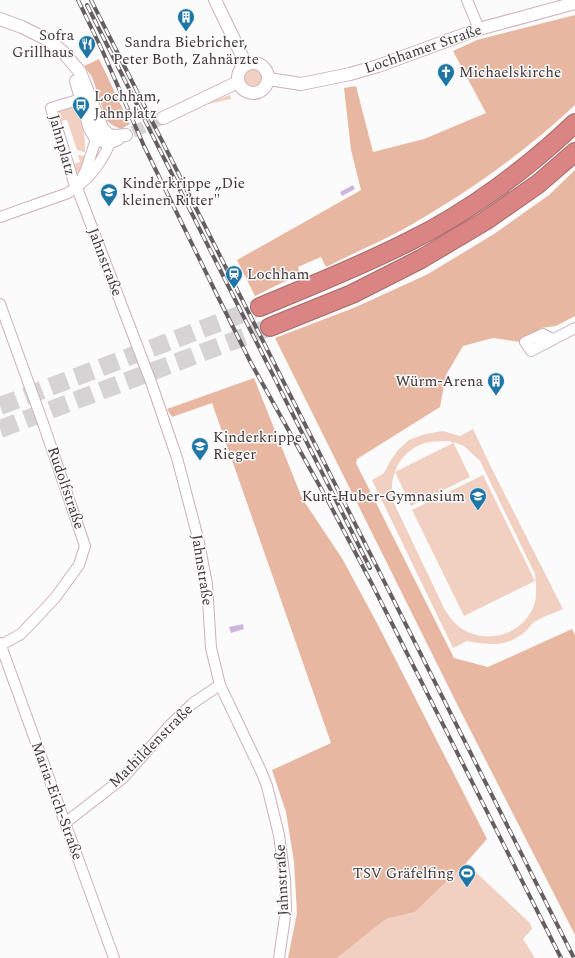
<svg xmlns="http://www.w3.org/2000/svg" width="575" height="958" font-family="Spectral,serif">
  <style>
    .green { fill: #f2d0c1; fill-rule: evenodd }
    .forest { fill: #e8b7a1 }
    .water { fill: #cdb5e0 }
    .lines { fill: none; stroke-linecap: round; stroke-linejoin: round }
    .tertiary-tunnel { stroke: #d6d3d4; stroke-width: 12; stroke-dasharray: 12 6; stroke-linecap: butt }
    .motorway-tunnel { stroke: #d6d3d4; stroke-width: 18; stroke-dasharray: 18 9; stroke-linecap: butt }
    .minor-casing { stroke: #ccb0b9; stroke-width: 12 }
    .tertiary-casing { stroke: #ccb0b9; stroke-width: 14 }
    .motorway-casing { stroke: #a46969; stroke-width: 20 }
    .minor { stroke: #fff; stroke-width: 10 }
    .tertiary { stroke: #fff; stroke-width: 12 }
    .motorway { stroke: #da8583; stroke-width: 18 }
    .rail-casing { stroke: #665d61; stroke-width: 4 }
    .rail { stroke: #fbfbfb; stroke-width: 2.5; stroke-dasharray: 8; stroke-linecap: butt }
    .labels { text-anchor: middle; dominant-baseline: central; stroke-width: 3; stroke-linejoin: round; paint-order: stroke }
    .poi-label { font-size: 15px; fill: #403539; stroke: #fbfbfb; text-anchor: start }
    .street-label { font-size: 15px; fill: #403539; stroke: #fbfbfb }
  </style>
  <rect width="100%" height="100%" fill="#fbfbfb"/>
  <!-- green -->
  <g class="green">
    <circle cx="254" cy="77" r="10"/>
    <polygon points="230,95 231,99 208,104 208,103"/>
    <path d="M74 106H76C81 121 86 136 85 152L77 150 67 120 60 121 58 111Z"/>
    <path d="M78 155 85 156C83 163 82 170 75 174L72 166 74 164 80 162Z"/>
    <path d="M473 429 492 469 563 609C555 613 538 618 532 624 530 626 528 629 526 631 506 648 490 645 467 641L453 648 372 480 384 473 391 460 398 450 409 440 425 434 443 431 460 436ZM449 441 453 443 395 472C399 457 415 444 430 442 436 441 443 441 449 441ZM453 442 464 446 480 461 535 574C536 586 538 598 532 610 518 638 480 645 457 625 452 621 449 615 445 610L392 499V482L395 472 411 506 470 477Z"/>
    <polygon points="483,475 535,581 464,616 412,510"/>
    <polygon points="466,863 530,923 532,929 523,939 535,958 337,958 386,919 415,912"/>
  </g>
  <!-- forest -->
  <g class="forest">
    <path d="M575 15V105C523 154 464 195 402 230 378 243 351 254 326 267L321 257 298 267 300 274 255 296 237 260 361 190 351 150 344 88 356 86 373 152 424 139 486 113 453 51 477 40Z"/>
    <polygon points="99,59 130,124 121,129 114,126 107,121 92,77 84,66"/>
    <polygon points="575,170 575,316 556,326 541,328 520,342 493,338 463,346 446,375 440,407 357,459 356,463 454,658 488,667 572,629 575,635 575,935 459,708 275,338 356,307 428,274 494,234 549,195"/>
    <polygon points="254,378 302,498 343,560 379,627 487,839 466,863 415,912 386,919 337,958 288,958 297,913 294,862 286,812 272,770 331,743 212,403 172,417 167,409"/>
  </g>
  <!-- water -->
  <g class="water">
    <polygon points="353,185 355,189 342,196 340,192"/>
    <polygon points="243,624 244,629 231,633 229,627"/>
  </g>
  <g class="lines">
    <!-- tertiary-tunnel -->
    <polyline class="tertiary-tunnel" points="133,132 163,118"/>
    <!-- motorway-tunnel -->
    <g class="motorway-tunnel">
      <polyline points="0,406 260,307"/>
      <polyline points="0,429 270,327"/>
    </g>
    <!-- minor casing -->
    <g class="minor-casing">
      <g id="minor">
        <polyline points="467,0 479,29"/>
        <polyline points="81,99 51,108 74,183 77,188 151,382 177,458 198,538 207,584 211,648 220,685 261,771 267,786 279,835 285,879 286,910 279,958"/>
        <path d="M0 217 68 193C88 181 101 164 110 143L107 135 96 139 86 170 77 188"/>
        <polyline points="0,304 43,423 85,546 79,565 55,598 21,634 1,645"/>
        <polyline points="552,339 543,334 525,342 531,351 575,328"/>
        <polyline points="0,643 114,958"/>
        <polyline points="65,823 123,778 171,724 193,703 220,685"/>
      </g>
    </g>
    <!-- tertiary casing -->
    <g class="tertiary-casing">
      <g id="tertiary">
        <polyline points="215,0 246,64"/>
        <path d="M0 19 22 27 48 40 63 52 80 72 102 128C110 138 114 136 126 135"/>
        <circle cx="253" cy="78" r="15"/>
        <polyline points="269,79 301,84 350,74 378,66 479,29 575,3"/>
        <polyline points="76,81 90,129 96,139 108,143 118,139"/>
        <polyline points="163,118 238,82"/>
      </g>
    </g>
    <!-- motorway casing -->
    <g class="motorway-casing">
      <g id="motorway">
        <path d="M260 307C310 286 361 266 410 241 469 212 528 168 575 123"/>
        <polyline points="270,327 352,294 421,259 485,221 538,184 575,152"/>
      </g>
    </g>
    <!-- minor -->
    <use href="#minor" class="minor"/>
    <!-- tertiary -->
    <use href="#tertiary" class="tertiary"/>
    <!-- motorway -->
    <use href="#motorway" class="motorway"/>
    <!-- rail casing -->
    <g class="rail-casing">
      <g id="rail">
        <polyline points="78,0 103,52 144,146 219,299 251,363 328,501 372,584 561,958"/>
        <polyline points="91,0 574,958"/>
        <polyline points="87,5 370,568"/>
      </g>
    </g>
    <!-- rail -->
    <use href="#rail" class="rail"/>
  </g>
  <!-- icons -->
  <defs>
    <g id="building-pin" transform="scale(0.9)"><path d="M0 17L-7.5 6A9.5 9.5 0 1 1 7.5 6Z" fill="#1d76a5" stroke="#fbfbfb"/><path d="M-4-6H4V6H1V3H-1V6H-4ZM-2.5-4.3h1.7v1.8h-1.7ZM.8-4.3h1.7v1.8H.8ZM-2.5-1h1.7V.8h-1.7ZM.8-1h1.7V.8H.8Z" fill="#fff"/></g>
    <g id="restaurant-pin" transform="scale(0.9)"><path d="M0 17L-7.5 6A9.5 9.5 0 1 1 7.5 6Z" fill="#1d76a5" stroke="#fbfbfb"/><path d="M-5-6h1v4h1v-4h1v4h1v-4h1v5L-1.5 .5V6h-2V.5L-5-1ZM5-6V6H3V1.5H1.5Q1.5-4 5-6Z" fill="#fff"/></g>
    <g id="church-pin" transform="scale(0.9)"><path d="M0 17L-7.5 6A9.5 9.5 0 1 1 7.5 6Z" fill="#1d76a5" stroke="#fbfbfb"/><path d="M-1.2-6h2.4v3.5h3.3v2.4h-3.3V6h-2.4V-.1h-3.3v-2.4h3.3Z" fill="#fff"/></g>
    <g id="bus-pin" transform="scale(0.9)"><path d="M0 17L-7.5 6A9.5 9.5 0 1 1 7.5 6Z" fill="#1d76a5" stroke="#fbfbfb"/><path d="M-5-6H5V4H4V6H2V4H-2V6H-4V4H-5ZM-3.5-4V0h7V-4ZM-3.5 1.2v1.5H-2V1.2ZM2 1.2v1.5H3.5V1.2Z" fill="#fff"/></g>
    <g id="school-pin" transform="scale(0.9)"><path d="M0 17L-7.5 6A9.5 9.5 0 1 1 7.5 6Z" fill="#1d76a5" stroke="#fbfbfb"/><path d="M0-5L7-2L0 1L-7-2ZM-4 1L0 2.5L4 1V4Q0 6-4 4Z" fill="#fff"/></g>
    <g id="station-pin" transform="scale(0.9)"><path d="M0 17L-7.5 6A9.5 9.5 0 1 1 7.5 6Z" fill="#1d76a5" stroke="#fbfbfb"/><path d="M-3-6H3Q5-6 5-4V2Q5 4 3 4L4.5 6H3L1.5 4h-3L-3 6H-4.5L-3 4Q-5 4-5 2V-4Q-5-6-3-6ZM-3.5-4v3h7v-3ZM-3.5 1v1.5H-2V1ZM2 1v1.5H3.5V1Z" fill="#fff"/></g>
    <g id="stadium-pin" transform="scale(0.9)"><path d="M0 17L-7.5 6A9.5 9.5 0 1 1 7.5 6Z" fill="#1d76a5" stroke="#fbfbfb"/><path d="M0-5a6.5 5 0 1 0 0 10a6.5 5 0 1 0 0-10ZM-3.5-1.8h7v3.6h-7Z" fill="#fff"/></g>
  </defs>
  <g fill-rule="evenodd">
    <use href="#building-pin" x="186" y="17"/>
    <use href="#restaurant-pin" x="87" y="44"/>
    <use href="#church-pin" x="446" y="72"/>
    <use href="#bus-pin" x="81" y="105"/>
    <use href="#school-pin" x="109" y="192"/>
    <use href="#station-pin" x="234" y="274"/>
    <use href="#building-pin" x="496" y="381"/>
    <use href="#school-pin" x="200" y="446"/>
    <use href="#school-pin" x="478" y="496"/>
    <use href="#stadium-pin" x="467" y="873"/>
  </g>
  <g class="labels">
    <!-- poi labels -->
    <g class="poi-label">
      <text x="74" y="35" text-anchor="end">Sofra<tspan x="74" dy="17">Grillhaus</tspan></text>
      <text x="186" y="42" text-anchor="middle">Sandra Biebricher,<tspan x="186" dy="17">Peter Both, Zahnärzte</tspan></text>
      <text x="459" y="72">Michaelskirche</text>
      <text x="94" y="96">Lochham,<tspan x="94" dy="17">Jahnplatz</tspan></text>
      <text x="122" y="183">Kinderkrippe „Die<tspan x="122" dy="17">kleinen Ritter"</tspan></text>
      <text x="247" y="274">Lochham</text>
      <text x="483" y="381" text-anchor="end">Würm-Arena</text>
      <text x="213" y="437">Kinderkrippe<tspan x="213" dy="17">Rieger</tspan></text>
      <text x="465" y="496" text-anchor="end">Kurt-Huber-Gymnasium</text>
      <text x="454" y="873" text-anchor="end">TSV Gräfelfing</text>
    </g>
    <!-- street labels -->
    <g class="street-label">
      <text transform="translate(423 49) rotate(-19)">Lochhamer Straße</text>
      <text transform="translate(62 145) rotate(74)">Jahnplatz</text>
      <text transform="translate(105 262) rotate(69)">Jahnstraße</text>
      <text transform="translate(66 488) rotate(71)">Rudolfstraße</text>
      <text transform="translate(202 570) rotate(81)">Jahnstraße</text>
      <text transform="translate(151 746) rotate(-45)">Mathildenstraße</text>
      <text transform="translate(57 801) rotate(70)">Maria-Eich-Straße</text>
      <text transform="translate(282 880) rotate(-93)">Jahnstraße</text>
    </g>
  </g>
</svg>
